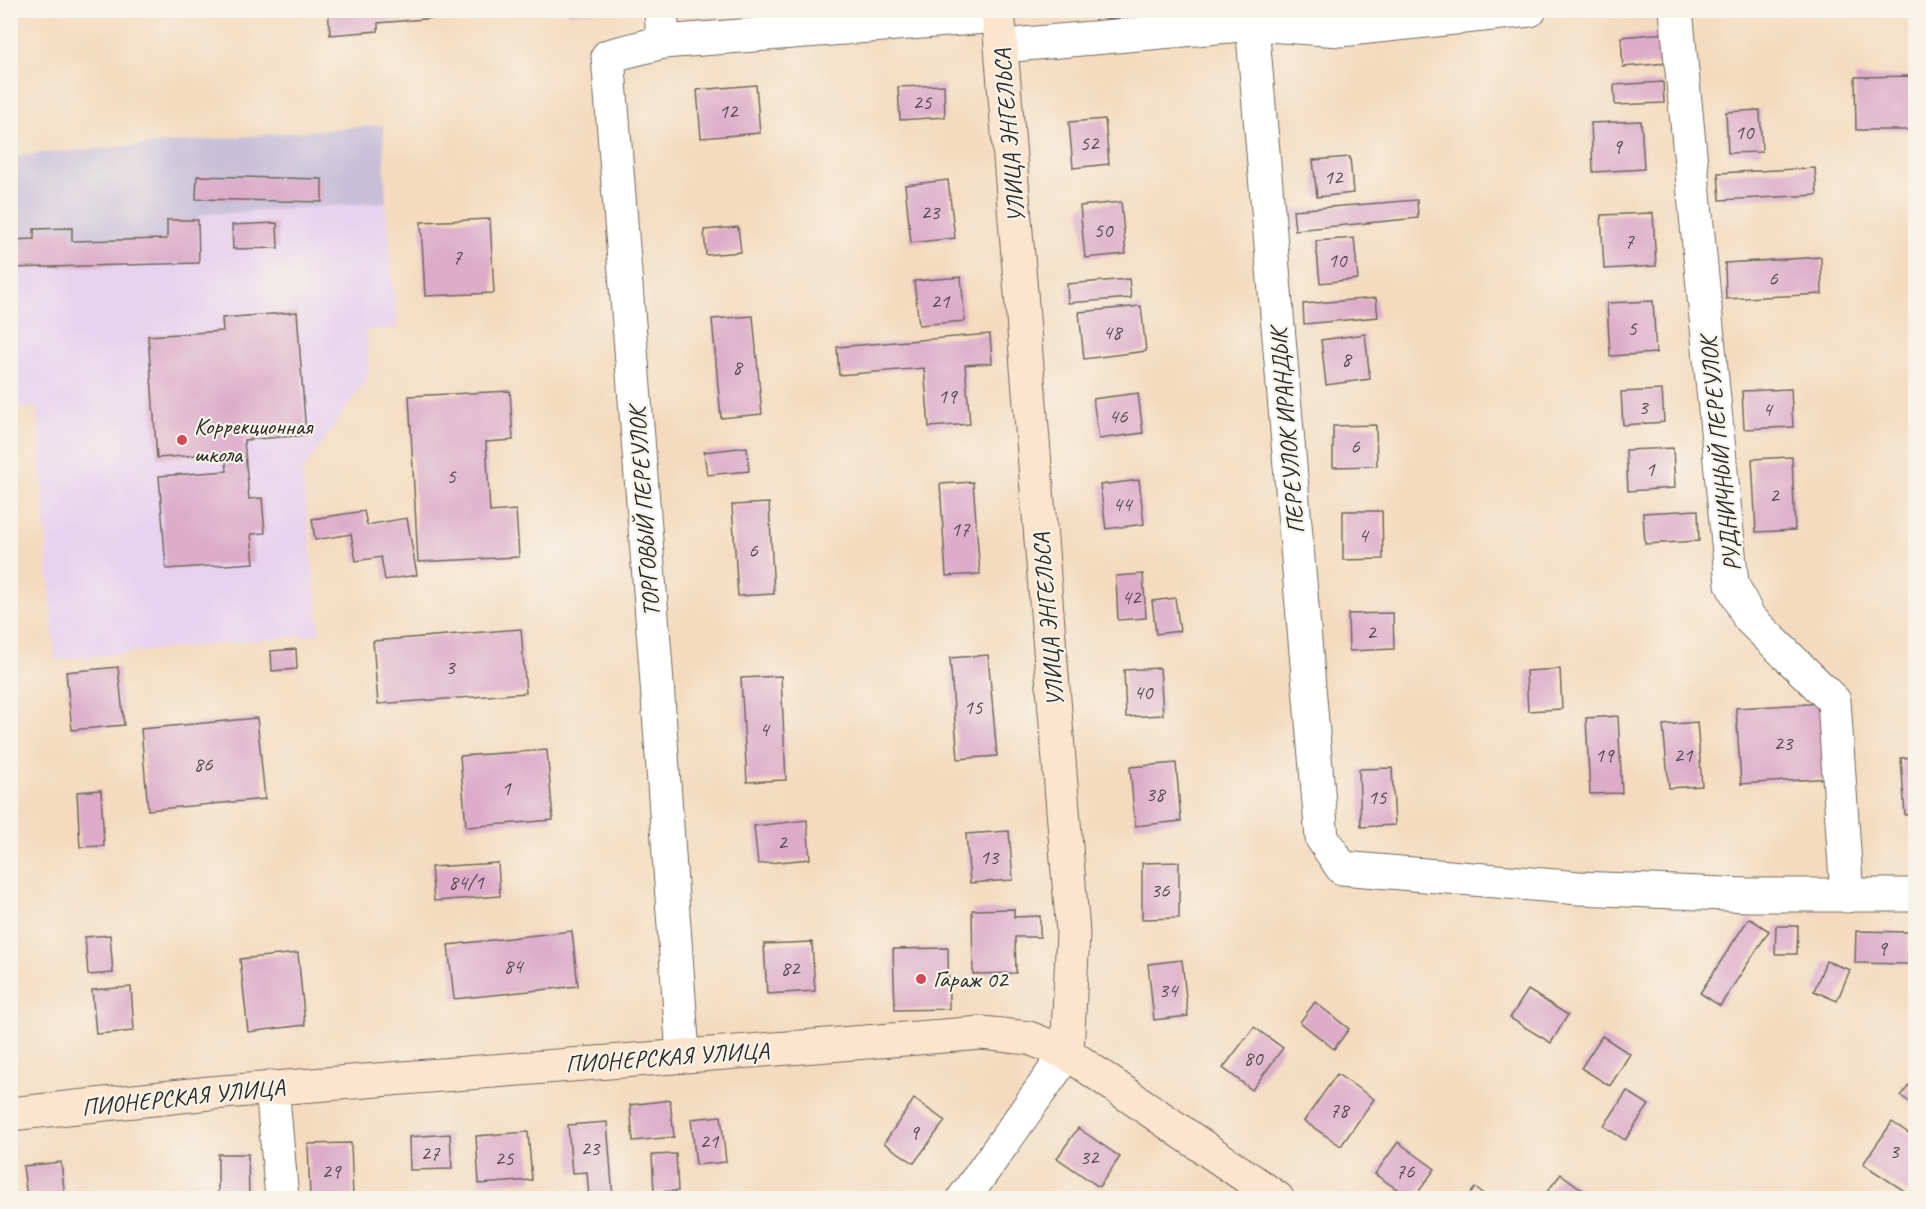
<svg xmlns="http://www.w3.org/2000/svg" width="1926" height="1209" font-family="Caveat,sans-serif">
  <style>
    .built { fill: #e7d2ef }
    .industrial { fill: #c8bfd8 }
    .building { fill: #dcacc9 }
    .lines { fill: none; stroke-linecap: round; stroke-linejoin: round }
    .street-casing { stroke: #71695f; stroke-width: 35 }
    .secondary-casing { stroke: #71695f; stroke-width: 35 }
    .street { stroke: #fff; stroke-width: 33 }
    .secondary { stroke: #fbe5cf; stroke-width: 33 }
    .poi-dot { fill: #d1495b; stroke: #f7f3e8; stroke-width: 2 }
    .labels { text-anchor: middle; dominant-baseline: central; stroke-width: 4.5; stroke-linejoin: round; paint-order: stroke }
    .number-label { font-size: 21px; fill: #574b52 }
    .street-label { font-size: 24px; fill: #2b2b2b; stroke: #f7f3e8 }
    .poi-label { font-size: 24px; fill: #2b2b2b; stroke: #f7f3e8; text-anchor: start }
  </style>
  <rect width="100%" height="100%" fill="#f7f3e8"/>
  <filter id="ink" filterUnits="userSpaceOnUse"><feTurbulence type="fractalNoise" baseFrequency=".0167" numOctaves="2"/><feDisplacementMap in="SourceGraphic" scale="12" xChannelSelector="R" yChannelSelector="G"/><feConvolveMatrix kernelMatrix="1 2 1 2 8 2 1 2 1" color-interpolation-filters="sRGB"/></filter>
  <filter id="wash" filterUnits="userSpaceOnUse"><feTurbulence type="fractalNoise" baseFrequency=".008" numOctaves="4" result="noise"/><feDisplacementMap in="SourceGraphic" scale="24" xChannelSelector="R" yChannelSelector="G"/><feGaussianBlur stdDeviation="1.35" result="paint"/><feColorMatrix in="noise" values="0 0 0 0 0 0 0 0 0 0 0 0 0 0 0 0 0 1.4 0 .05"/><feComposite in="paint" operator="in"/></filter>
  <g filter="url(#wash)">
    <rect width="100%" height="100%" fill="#f4dbbf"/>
    <!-- built -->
    <polygon class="built" points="386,202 397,328 366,330 369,375 302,472 320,634 55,660 37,408 11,408 10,268 199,263 197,215"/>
    <!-- industrial -->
    <polygon class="industrial" points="383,125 386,202 198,215 199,263 11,268 10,156"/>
    <g id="blocks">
      <!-- building -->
      <g class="building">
        <polygon points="328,10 506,10 506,12 378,23 378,31 330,35"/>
        <polygon points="568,10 594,10 594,12 569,14"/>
        <polygon points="1080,10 1125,10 1126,18 1106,19 1106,13 1081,14"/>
        <polygon points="1666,33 1668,63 1623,67 1621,37"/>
        <polygon points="1916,76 1916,130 1856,130 1855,77"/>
        <polygon points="1663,82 1664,103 1615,105 1614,85"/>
        <polygon points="756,85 760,133 701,138 697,90"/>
        <polygon points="944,85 945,117 900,120 898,87"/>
        <polygon points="1760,110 1762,152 1728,153 1726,112"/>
        <polygon points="1105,119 1109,164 1073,168 1069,122"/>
        <polygon points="1641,121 1644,169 1593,172 1591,123"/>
        <polygon points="1350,157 1353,193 1317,197 1313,160"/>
        <polygon points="1815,168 1817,195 1720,200 1718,173"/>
        <polygon points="197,176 322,179 322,202 196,199"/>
        <polygon points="948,180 955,238 911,243 905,185"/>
        <polygon points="1417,200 1418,218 1295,230 1293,210"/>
        <polygon points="1121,202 1126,254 1085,258 1080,206"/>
        <polygon points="1653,213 1656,266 1604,269 1601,215"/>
        <polygon points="490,219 494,293 425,296 421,222"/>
        <polygon points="167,220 198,220 199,263 10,268 10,240 34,239 34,229 72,228 72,241 167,239"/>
        <polygon points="277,223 278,248 233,249 232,225"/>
        <polygon points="738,227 741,252 706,255 704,230"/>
        <polygon points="1354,238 1358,279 1320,283 1316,241"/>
        <polygon points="1821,257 1822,294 1726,299 1725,263"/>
        <polygon points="961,277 965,321 919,325 914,281"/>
        <polygon points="1129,279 1131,298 1068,303 1067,284"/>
        <polygon points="1376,298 1378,317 1304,324 1303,304"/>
        <polygon points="1653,301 1656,353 1610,356 1607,303"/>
        <polygon points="1141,306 1146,351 1084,359 1079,312"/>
        <polygon points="297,312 306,435 244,440 249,499 262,498 265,533 251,534 254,563 166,569 159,476 227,471 225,453 157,458 148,336 223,331 222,318"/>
        <polygon points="753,316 762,414 721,418 712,319"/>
        <polygon points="990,334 992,363 965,365 970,424 929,427 924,368 839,375 837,347"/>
        <polygon points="1365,334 1370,379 1326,385 1321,340"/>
        <polygon points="1791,389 1793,427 1744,429 1742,391"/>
        <polygon points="1662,390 1664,422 1623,425 1621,392"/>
        <polygon points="510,391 513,440 486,442 490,512 516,510 519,557 418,562 409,396"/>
        <polygon points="1138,393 1143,433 1099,439 1093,399"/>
        <polygon points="1376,425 1377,466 1333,467 1333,426"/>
        <polygon points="747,447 749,471 707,475 704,452"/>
        <polygon points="1673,448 1675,488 1628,491 1626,450"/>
        <polygon points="1792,457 1795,530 1756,532 1752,459"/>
        <polygon points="1139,480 1144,524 1106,529 1100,485"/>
        <polygon points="973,482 980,574 946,576 940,484"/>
        <polygon points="769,503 774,594 738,596 732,505"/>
        <polygon points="1698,510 1699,541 1645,544 1643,513"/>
        <polygon points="364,511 367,525 407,518 417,575 385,580 381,557 356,561 351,534 315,540 312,519"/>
        <polygon points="1343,511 1382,511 1383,559 1343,560"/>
        <polygon points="1143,574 1146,618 1118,620 1116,576"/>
        <polygon points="1175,598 1180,631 1156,634 1152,601"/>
        <polygon points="1393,613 1394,649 1349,651 1348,614"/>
        <polygon points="521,629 526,693 378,704 373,641"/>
        <polygon points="296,649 297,669 272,671 271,651"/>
        <polygon points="988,655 997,756 958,759 950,658"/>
        <polygon points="118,667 124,725 72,730 66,672"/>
        <polygon points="1160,668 1163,715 1126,717 1124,670"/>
        <polygon points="1560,669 1562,709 1528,711 1526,671"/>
        <polygon points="781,676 786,780 747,782 741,678"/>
        <polygon points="1826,703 1831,778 1741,784 1736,708"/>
        <polygon points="1618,716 1622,793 1590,794 1586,718"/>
        <polygon points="257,718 265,799 148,810 141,729"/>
        <polygon points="1697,722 1702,786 1669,788 1663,725"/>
        <polygon points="547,750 553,820 466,827 460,756"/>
        <polygon points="1916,757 1916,814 1905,815 1901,758"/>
        <polygon points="1176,763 1181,821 1135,826 1130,767"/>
        <polygon points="1392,768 1395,825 1361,827 1359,769"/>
        <polygon points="101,790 104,846 80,847 77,792"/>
        <polygon points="807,820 810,859 758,864 754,826"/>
        <polygon points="1009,831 1013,880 970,883 966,834"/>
        <polygon points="1179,862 1179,918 1142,919 1142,863"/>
        <polygon points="498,863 500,896 434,901 431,867"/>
        <polygon points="1014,909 1014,917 1040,916 1040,937 1015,937 1016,973 973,974 972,910"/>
        <polygon points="1749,918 1769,931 1720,1006 1700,993"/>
        <polygon points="1776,926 1798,926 1797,954 1775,954"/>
        <polygon points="572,931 578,986 454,999 448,945"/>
        <polygon points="1856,931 1908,932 1908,964 1855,963"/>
        <polygon points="110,935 113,973 88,975 85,937"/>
        <polygon points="812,942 815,991 767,994 764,944"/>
        <polygon points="948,948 949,1009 895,1010 893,949"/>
        <polygon points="298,953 305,1025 248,1032 240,959"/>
        <polygon points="1182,960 1188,1016 1154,1020 1148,964"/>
        <polygon points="1826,961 1850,970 1837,1001 1814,991"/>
        <polygon points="131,987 134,1031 96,1034 92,990"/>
        <polygon points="1528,990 1568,1015 1551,1043 1510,1018"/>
        <polygon points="1315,1002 1349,1029 1334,1049 1300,1022"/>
        <polygon points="1254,1027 1283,1048 1252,1090 1223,1068"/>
        <polygon points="1602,1036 1630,1054 1610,1086 1581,1068"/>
        <polygon points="1337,1074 1374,1099 1341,1146 1304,1121"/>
        <polygon points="1916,1076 1916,1106 1901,1096"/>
        <polygon points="1627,1091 1649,1105 1625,1140 1604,1126"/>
        <polygon points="914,1099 945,1121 914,1163 884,1143"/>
        <polygon points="670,1100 674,1137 633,1141 630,1105"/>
        <polygon points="721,1116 726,1162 696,1165 691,1119"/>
        <polygon points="607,1122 613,1198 589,1198 587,1172 572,1173 568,1125"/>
        <polygon points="1892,1122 1916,1138 1915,1198 1863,1164"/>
        <polygon points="1078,1128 1120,1157 1099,1187 1057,1158"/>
        <polygon points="528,1132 532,1180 479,1184 476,1136"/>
        <polygon points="450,1134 452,1169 410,1170 409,1137"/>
        <polygon points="1398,1142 1435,1169 1414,1198 1410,1198 1375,1174"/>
        <polygon points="351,1143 353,1198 310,1198 308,1144"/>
        <polygon points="218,1154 248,1154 249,1198 218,1198"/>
        <polygon points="676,1154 678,1191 654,1192 652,1155"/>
        <polygon points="61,1162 65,1198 27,1198 23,1166"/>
        <polygon points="1561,1174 1584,1191 1579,1198 1542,1198"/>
        <polygon points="1475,1188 1489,1198 1467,1198"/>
      </g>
    </g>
  </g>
  <g filter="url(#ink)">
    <use href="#blocks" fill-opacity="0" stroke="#71695f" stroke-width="1.5"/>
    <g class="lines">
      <!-- street casing -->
      <g class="street-casing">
        <g id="street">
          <polyline points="661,10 663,42 608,56 655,655 683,1055"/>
          <polyline points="1676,10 1732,584 1749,618 1834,701 1847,896"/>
          <polyline points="1252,24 1322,838 1342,868 1579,888 1748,895 1916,895"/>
          <polyline points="663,42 999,16"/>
          <polyline points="1002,46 1252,24 1340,30 1530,10"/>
          <polyline points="272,1087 282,1198"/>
          <polyline points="964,1198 1067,1053"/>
        </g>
      </g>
      <!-- secondary casing -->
      <g class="secondary-casing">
        <g id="secondary">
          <polyline points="998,10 1073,933 1067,1053"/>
          <polyline points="10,1114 210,1093 982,1033 1029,1038 1067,1053 1277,1198"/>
        </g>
      </g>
      <!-- street -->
      <use href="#street" class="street"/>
      <!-- secondary -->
      <use href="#secondary" class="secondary"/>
    </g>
  </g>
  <!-- markers -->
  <g class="poi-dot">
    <circle cx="182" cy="440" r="6"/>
    <circle cx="921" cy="979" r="6"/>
  </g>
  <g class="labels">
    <!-- number labels -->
    <g class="number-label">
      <text x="922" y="102">25</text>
      <text x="728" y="111">12</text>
      <text x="1744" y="132">10</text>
      <text x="1089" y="143">52</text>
      <text x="1617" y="146">9</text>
      <text x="1333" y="177">12</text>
      <text x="930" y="212">23</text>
      <text x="1103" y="230">50</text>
      <text x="1629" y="241">7</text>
      <text x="457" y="257">7</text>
      <text x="1337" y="260">10</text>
      <text x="1773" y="278">6</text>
      <text x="940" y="301">21</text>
      <text x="1632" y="328">5</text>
      <text x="1112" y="332">48</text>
      <text x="1346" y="359">8</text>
      <text x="737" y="367">8</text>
      <text x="947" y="396">19</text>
      <text x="1643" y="407">3</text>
      <text x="1767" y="409">4</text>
      <text x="1118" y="416">46</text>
      <text x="1355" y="446">6</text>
      <text x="1650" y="469">1</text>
      <text x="451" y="476">5</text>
      <text x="1774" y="495">2</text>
      <text x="1122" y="504">44</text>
      <text x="960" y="529">17</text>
      <text x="1363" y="535">4</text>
      <text x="753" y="550">6</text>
      <text x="1131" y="597">42</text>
      <text x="1371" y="632">2</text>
      <text x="450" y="667">3</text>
      <text x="1143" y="692">40</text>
      <text x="973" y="707">15</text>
      <text x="764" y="729">4</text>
      <text x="1783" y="743">23</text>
      <text x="1604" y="755">19</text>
      <text x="1683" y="755">21</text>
      <text x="203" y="764">86</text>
      <text x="506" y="788">1</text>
      <text x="1155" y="794">38</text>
      <text x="1377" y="797">15</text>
      <text x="782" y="842">2</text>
      <text x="989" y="857">13</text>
      <text x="466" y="882">84/1</text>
      <text x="1160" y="890">36</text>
      <text x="1882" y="948">9</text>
      <text x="513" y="966">84</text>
      <text x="790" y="968">82</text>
      <text x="1168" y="990">34</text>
      <text x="1253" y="1058">80</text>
      <text x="1339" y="1110">78</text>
      <text x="914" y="1132">9</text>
      <text x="709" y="1141">21</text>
      <text x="590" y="1148">23</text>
      <text x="1894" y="1151">3</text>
      <text x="430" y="1153">27</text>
      <text x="1089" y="1157">32</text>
      <text x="504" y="1158">25</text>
      <text x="331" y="1171">29</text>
      <text x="1405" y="1171">76</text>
    </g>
    <!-- street labels -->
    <g class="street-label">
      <text transform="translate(1009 136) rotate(-95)">УЛИЦА ЭНГЕЛЬСА</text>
      <text transform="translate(1287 431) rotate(-95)">ПЕРЕУЛОК ИРАНДЫК</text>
      <text transform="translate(1720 454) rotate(-96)">РУДНИЧНЫЙ ПЕРЕУЛОК</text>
      <text transform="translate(644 512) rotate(-94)">ТОРГОВЫЙ ПЕРЕУЛОК</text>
      <text transform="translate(1048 620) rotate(-95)">УЛИЦА ЭНГЕЛЬСА</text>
      <text transform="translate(667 1057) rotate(-4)">ПИОНЕРСКАЯ УЛИЦА</text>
      <text transform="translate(183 1097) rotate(-6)">ПИОНЕРСКАЯ УЛИЦА</text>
    </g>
    <!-- poi labels -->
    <g class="poi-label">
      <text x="194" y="426">Коррекционная<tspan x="194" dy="28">школа</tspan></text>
      <text x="933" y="979">Гараж 02</text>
    </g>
  </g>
  <!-- margin -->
  <rect width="1926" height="1209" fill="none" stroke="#f7f3e8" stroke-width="36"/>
</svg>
